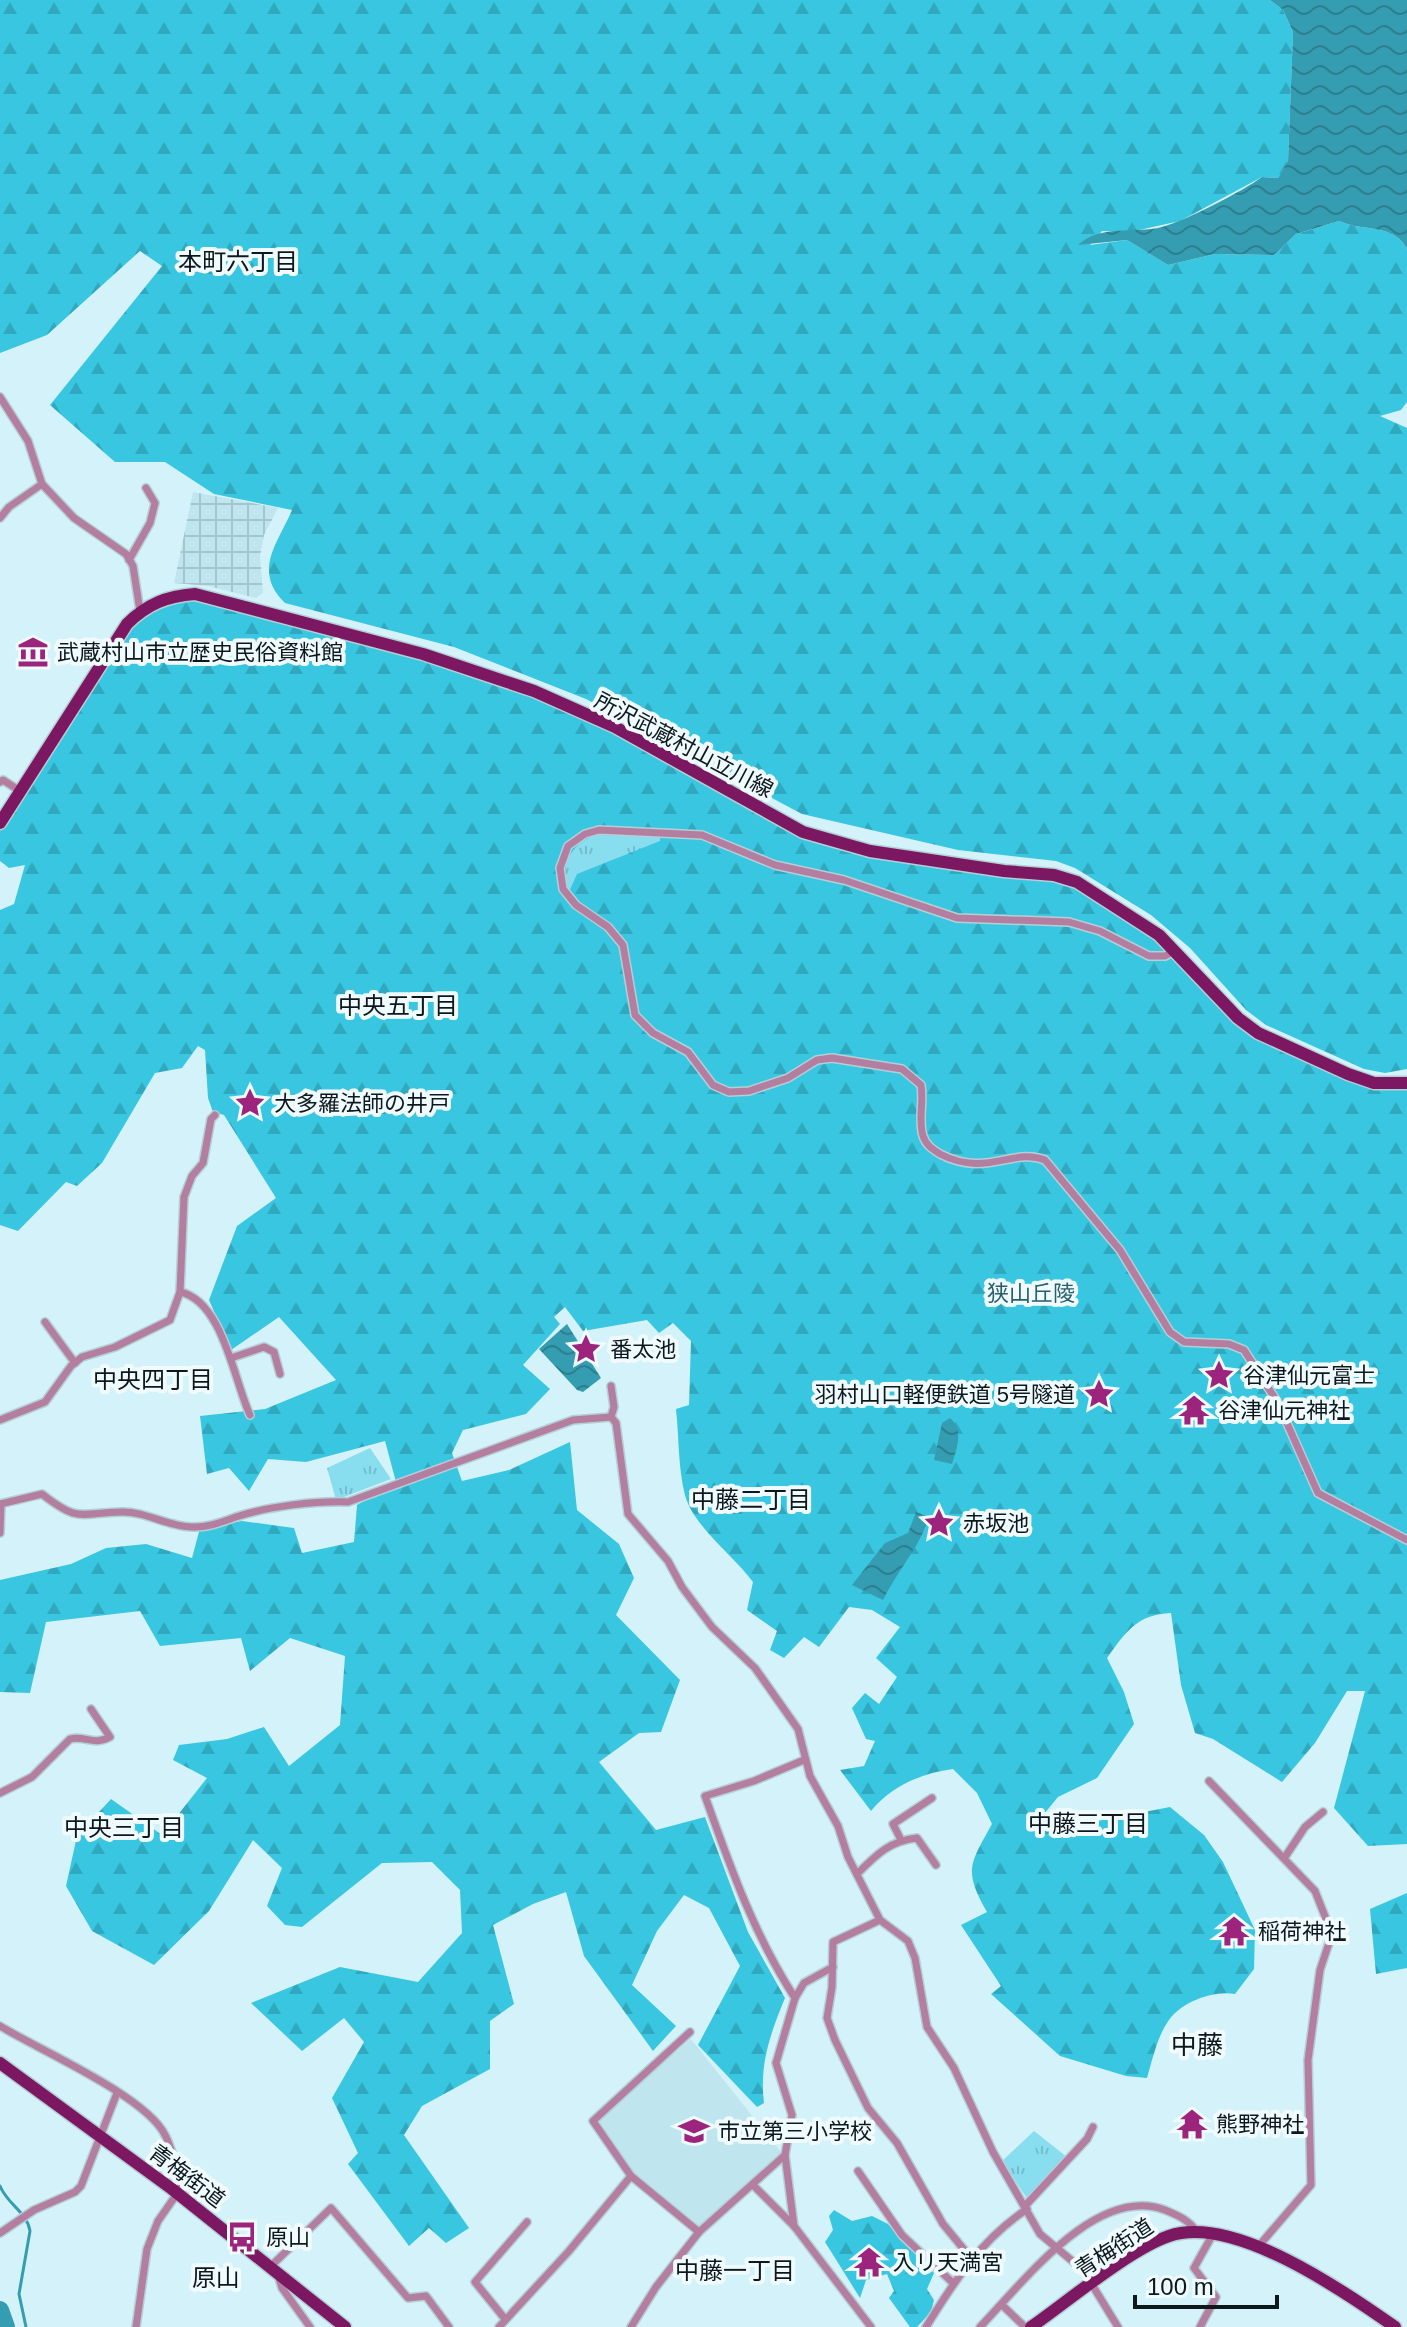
<svg xmlns="http://www.w3.org/2000/svg" width="1407" height="2327" font-family="Arial,'Noto Sans JP',sans-serif">
  <style>
    .built { fill: #bfe6ef }
    .industrial { fill: url(#industrial-grid) }
    .forest { fill: url(#forest-firs) }
    .park { fill: url(#park-tufts) }
    .water { fill: url(#water-waves) }
    .lines { fill: none; stroke-linecap: round; stroke-linejoin: round }
    .stream { stroke: #359db1; stroke-width: 3 }
    .river { stroke: #359db1; stroke-width: 18 }
    .minor-casing { stroke: #b4cfd5; stroke-width: 10 }
    .primary-casing { stroke: #b4cfd5; stroke-width: 15 }
    .minor { stroke: #b47ea0; stroke-width: 7 }
    .primary { stroke: #7c1861; stroke-width: 12 }
    .labels { text-anchor: middle; dominant-baseline: central; stroke-width: 8; stroke-linejoin: round; paint-order: stroke }
    .poi-label { font-size: 22px; fill: #0e181b; stroke: #effbfe; text-anchor: start }
    .street-label { font-size: 22px; fill: #0e181b; stroke: #effbfe }
    .park-label { font-size: 22px; fill: #285f6b; stroke: #effbfe }
    .neighbourhood-label { font-size: 24px; fill: #0e181b; stroke: #effbfe }
    .quarter-label { font-size: 26px; fill: #0e181b; stroke: #effbfe }
  </style>
  <defs>
    <pattern id="industrial-grid" width="8" height="8" patternUnits="userSpaceOnUse" patternTransform="scale(2)"><rect width="8" height="8" fill="#bfe6ef"/><path d="M0 4h8M4 0v8" fill="none" stroke="#a3c5cc"/></pattern>
    <pattern id="forest-firs" width="22" height="20" patternUnits="userSpaceOnUse" patternTransform="scale(2)"><rect width="22" height="20" fill="#38c6e0"/><path d="M5 1l3.5 6h-7zM16 11l3.5 6h-7z" fill="#30a9c0"/></pattern>
    <pattern id="park-tufts" width="24" height="20" patternUnits="userSpaceOnUse" patternTransform="scale(2)"><rect width="24" height="20" fill="#88ddef"/><path d="M3 7l-1-3M5 7V3M7 7l1-3M15 17l-1-3M17 17v-4M19 17l1-3" fill="none" stroke="#74bdcc"/></pattern>
    <pattern id="water-waves" width="16" height="10" patternUnits="userSpaceOnUse" patternTransform="scale(2)"><rect width="16" height="10" fill="#359db1"/><path d="M0 5q4-4 8 0t8 0" fill="none" stroke="#2b7f8f"/></pattern>
  </defs>
  <rect width="100%" height="100%" fill="#d4f2f9"/>
  <!-- built -->
  <polygon class="built" points="691,2039 781,2152 698,2227 632,2173 595,2122"/>
  <!-- industrial -->
  <polygon class="industrial" points="193,492 278,508 264,535 260,556 263,593 256,598 208,586 174,583"/>
  <!-- forest -->
  <g class="forest">
    <path d="M0 0H1270L1283 10 1293 32 1288 162 1278 178 1262 177 1180 221 1130 232 1102 231 1090 245 1127 240 1168 265 1215 254 1274 255 1296 234 1339 221C1362 232 1394 223 1407 249V402L1401 410 1380 416 1407 428V1069L1385 1073 1364 1069 1266 1025 1246 1010 1190 948 1151 915 1075 868 1056 861 958 850 802 814 586 699 454 647 285 603C252 571 278 543 292 510L214 494 165 462H115L50 405 162 266 140 251 47 335 0 353Z"/>
    <path d="M195 594 534 691 804 832 870 851 1054 875 1141 920 1238 1018 1348 1075 1407 1083V1844L1368 1846 1334 1808 1365 1691H1347L1315 1743 1282 1782 1213 1739 1195 1733 1181 1685 1171 1613C1137 1614 1125 1633 1107 1658L1124 1692 1134 1724 1097 1778 1058 1797 1044 1814 1051 1830 1170 1807 1204 1835 1223 1862 1255 1930 1254 1969 1235 1994C1214 1990 1179 2002 1167 2023 1157 2038 1152 2061 1147 2078L1126 2076 1060 2056 991 1994 1001 1986 961 1925 987 1912C963 1870 970 1864 992 1824L977 1793 953 1769C922 1773 891 1786 871 1811L840 1770 864 1766 875 1741 866 1739 852 1708 865 1693 879 1704 897 1677 876 1658 900 1627 872 1610 849 1607 819 1647 804 1637 784 1658 770 1650 777 1631 747 1610 753 1582C734 1556 693 1526 685 1495 678 1468 679 1436 676 1409L689 1405 691 1341 673 1323 659 1333 647 1320 583 1331 565 1307 554 1317 560 1324 523 1365 550 1389 526 1414 463 1430 452 1453 462 1481 509 1470 570 1442 577 1510 619 1544 634 1578 616 1615 680 1680 661 1732 639 1733 599 1762 656 1830 705 1817 748 1932 785 1998C771 2032 759 2064 764 2103L757 2107 698 2045 740 1966 709 1908 684 1895 657 1931 632 1985 676 2026 653 2051 584 1956 566 1892 533 1904 493 1925 514 2004 490 2021V2069L422 2106 404 2135 469 2228 446 2243 429 2228 409 2246 348 2164 358 2153 332 2098 364 2042 344 2018 302 2051 251 2003 340 1967 418 1982 462 1933 460 1890 432 1862 382 1863 302 1927 285 1925 267 1906 282 1868 253 1840 209 1911 154 1965 92 1931 66 1886 77 1836 111 1799 162 1835 207 1778 173 1760 179 1745 227 1739 264 1727 289 1766 340 1725 345 1656 290 1638 250 1671 241 1638 160 1646 140 1611 46 1622 30 1693 0 1692V1580L71 1564 106 1548 146 1544 192 1558 200 1528 242 1521 294 1528 302 1553 354 1542 357 1505 396 1482 385 1441 306 1462 268 1459 249 1491 229 1468 207 1474 200 1416 265 1409 336 1380 279 1317 231 1350 209 1300 237 1226 276 1198 224 1115 213 1112 208 1098 205 1050 198 1046 182 1068 155 1073 102 1163 77 1186 66 1182 18 1231 0 1225V910L14 904 25 865 9 868 0 861V823L140 611Z"/>
    <polygon points="1407,1893 1407,1968 1376,1974 1370,1909"/>
    <polygon points="834,2210 852,2221 872,2216 888,2224 934,2273 927,2289 934,2300 931,2312 917,2327 910,2327 889,2298 894,2291 887,2274 866,2280 860,2298 825,2242 833,2230 829,2216"/>
  </g>
  <!-- park -->
  <g class="park">
    <path d="M596 835 660 836V841L577 874 569 892C559 866 570 844 596 835Z"/>
    <polygon points="370,1448 391,1479 336,1500 327,1468"/>
    <polygon points="1034,2131 1067,2157 1028,2200 1002,2161"/>
  </g>
  <!-- water -->
  <g class="water">
    <path d="M1270 0H1407V249C1394 223 1362 232 1339 221L1296 234 1274 255 1215 254 1168 265 1127 240 1078 245C1100 224 1134 234 1162 227 1185 221 1243 191 1262 177L1278 178 1288 161 1293 32 1283 10Z"/>
    <polygon points="567,1324 601,1378 583,1392 577,1390 539,1349"/>
    <path d="M950 1418C964 1429 957 1448 952 1464L934 1460 942 1423Z"/>
    <path d="M916 1512 929 1517C920 1547 897 1571 883 1600L852 1585 885 1543 908 1533Z"/>
  </g>
  <g class="lines">
    <!-- stream -->
    <path class="stream" d="M0 2186C7 2204 27 2212 30 2231L19 2294 26 2327"/>
    <!-- river -->
    <polyline class="river" points="0,2310 6,2327"/>
    <!-- minor casing -->
    <g class="minor-casing">
      <g id="minor">
        <polyline points="0,397 28,441 42,484 74,518 126,554 133,566 140,611"/>
        <polyline points="0,518 9,507 42,484"/>
        <polyline points="129,560 150,523 155,503 146,488"/>
        <polyline points="0,782 3,780 20,791"/>
        <path d="M1176 950 1165 956H1149L1100 931 1069 922 957 918 844 880 775 865 702 835 599 830 585 834 568 846 560 868 563 889 576 905 608 927 623 945 635 1015 653 1033 688 1052 713 1085 729 1092 749 1091 788 1078 817 1060 832 1058 902 1069 921 1085C924 1102 918 1120 923 1136 926 1145 932 1149 940 1154 987 1178 1013 1147 1045 1160L1120 1250 1170 1332 1184 1342 1229 1344 1244 1350 1278 1403 1318 1493 1407 1540"/>
        <path d="M180 1292C223 1301 234 1381 250 1415"/>
        <polyline points="45,1322 75,1363"/>
        <polyline points="231,1358 264,1347 274,1352 280,1374"/>
        <polyline points="611,1386 614,1407 611,1417 616,1423 628,1514 668,1561 682,1587 712,1627 755,1668 798,1729 810,1776 838,1826 848,1857 880,1920 908,1941 915,1958 927,2027 954,2068 993,2152 1040,2234 1083,2270 1118,2327"/>
        <polyline points="0,1420 45,1402 71,1366 82,1357 115,1347 170,1320 180,1292 184,1197 192,1176 203,1163 211,1119 215,1115"/>
        <path d="M0 1504 42 1494C79 1523 79 1513 121 1512 146 1511 168 1527 192 1527 208 1528 224 1521 239 1516 271 1506 314 1501 348 1502L573 1420 611 1417"/>
        <polyline points="0,1533 1,1504"/>
        <polyline points="1209,1781 1315,1891 1332,1934 1320,1970 1308,2060 1311,2185 1257,2248"/>
        <path d="M0 1793 32 1777 70 1739C84 1735 94 1746 110 1737L91 1709"/>
        <polyline points="901,1840 893,1824 932,1798"/>
        <polyline points="1285,1857 1305,1827 1323,1812"/>
        <path d="M857 1874C876 1855 889 1841 917 1838L936 1865"/>
        <polyline points="880,1920 833,1942 832,1987 827,2018 835,2040 868,2108 897,2143 943,2224 971,2258"/>
        <path d="M795 1998C754 1935 730 1866 705 1796L754 1781 804 1760"/>
        <path d="M0 2026C39 2050 146 2096 165 2135 171 2146 179 2175 181 2188L158 2221 147 2249 136 2327"/>
        <polyline points="690,2032 593,2121 631,2176 699,2232 785,2155"/>
        <polyline points="858,2171 902,2235 953,2283"/>
        <polyline points="754,2186 794,2226 871,2327"/>
        <polyline points="1025,2206 1087,2139 1093,2127"/>
        <polyline points="794,2226 785,2155 792,2115 776,2063 795,1998 804,1983 833,1967"/>
        <polyline points="0,2233 34,2210 75,2192 81,2186 117,2093"/>
        <polyline points="270,2267 331,2208 408,2298 426,2296 449,2327"/>
        <polyline points="278,2275 282,2288 310,2327"/>
        <polyline points="1002,2305 1025,2327"/>
        <polyline points="505,2319 475,2282 527,2222"/>
        <polyline points="499,2327 569,2251 631,2176"/>
        <polyline points="631,2327 656,2287 699,2232"/>
        <path d="M926 2327C955 2280 981 2240 1027 2209"/>
        <path d="M980 2327C1022 2284 1096 2184 1165 2210 1177 2215 1189 2220 1196 2231"/>
        <polyline points="1200,2327 1216,2297 1194,2268 1213,2234"/>
      </g>
    </g>
    <!-- primary casing -->
    <g class="primary-casing">
      <g id="primary">
        <path d="M0 823 127 624C147 604 167 596 195 594L423 654 534 691 615 727 803 832 870 851 1004 871 1054 875 1077 882 1159 935 1238 1018 1258 1033 1348 1074 1374 1083H1407"/>
        <polyline points="0,2063 172,2189 345,2327"/>
        <path d="M1031 2327C1067 2302 1130 2249 1169 2236 1233 2214 1344 2291 1395 2327"/>
      </g>
    </g>
    <!-- minor -->
    <use href="#minor" class="minor"/>
    <!-- primary -->
    <use href="#primary" class="primary"/>
  </g>
  <!-- icons -->
  <defs>
    <g id="museum-bare" transform="scale(2.4)"><path d="M0-6L6-3V-2H-6V-3ZM-5-1h2V3h-2ZM-1-1h2V3h-2ZM3-1h2V3H3ZM-6 4H6V6H-6Z" fill="#9d247c" stroke="#effbfe" stroke-width="2.5" paint-order="stroke"/></g>
    <g id="sight-bare" transform="scale(2.4)"><path d="M0-6L1.8-2.2L6-1.7L2.9 1.2L3.7 5.4L0 3.3L-3.7 5.4L-2.9 1.2L-6-1.7L-1.8-2.2Z" fill="#9d247c" stroke="#effbfe" stroke-width="2.5" paint-order="stroke"/></g>
    <g id="temple-bare" transform="scale(2.4)"><path d="M0-6L5-2H3V0L6.5 2.5H4V6H1.5V3h-3V6H-4V2.5H-6.5L-3 0V-2H-5Z" fill="#9d247c" stroke="#effbfe" stroke-width="2.5" paint-order="stroke"/></g>
    <g id="school-bare" transform="scale(2.4)"><path d="M0-5L7-2L0 1L-7-2ZM-4 1L0 2.5L4 1V4Q0 6-4 4Z" fill="#9d247c" stroke="#effbfe" stroke-width="2.5" paint-order="stroke"/></g>
    <g id="bus-bare" transform="scale(2.4)"><path d="M-5-6H5V4H4V6H2V4H-2V6H-4V4H-5ZM-3.5-4V0h7V-4ZM-3.5 1.2v1.5H-2V1.2ZM2 1.2v1.5H3.5V1.2Z" fill="#9d247c" stroke="#effbfe" stroke-width="2.5" paint-order="stroke"/></g>
  </defs>
  <g fill-rule="evenodd">
    <use href="#museum-bare" x="33" y="652"/>
    <use href="#sight-bare" x="250" y="1103"/>
    <use href="#sight-bare" x="586" y="1349"/>
    <use href="#sight-bare" x="1219" y="1375"/>
    <use href="#sight-bare" x="1099" y="1394"/>
    <use href="#temple-bare" x="1194" y="1410"/>
    <use href="#sight-bare" x="939" y="1523"/>
    <use href="#temple-bare" x="1234" y="1931"/>
    <use href="#temple-bare" x="1192" y="2124"/>
    <use href="#school-bare" x="694" y="2131"/>
    <use href="#bus-bare" x="242" y="2237"/>
    <use href="#temple-bare" x="869" y="2262"/>
  </g>
  <g class="labels">
    <!-- poi labels -->
    <g class="poi-label">
      <text x="57" y="652">武蔵村山市立歴史民俗資料館</text>
      <text x="274" y="1103">大多羅法師の井戸</text>
      <text x="610" y="1349">番太池</text>
      <text x="1243" y="1375">谷津仙元富士</text>
      <text x="1075" y="1394" text-anchor="end">羽村山口軽便鉄道 5号隧道</text>
      <text x="1218" y="1410">谷津仙元神社</text>
      <text x="963" y="1523">赤坂池</text>
      <text x="1258" y="1931">稲荷神社</text>
      <text x="1216" y="2124">熊野神社</text>
      <text x="718" y="2131">市立第三小学校</text>
      <text x="266" y="2237">原山</text>
      <text x="893" y="2262">入リ天満宮</text>
    </g>
    <!-- street labels -->
    <g class="street-label">
      <text transform="translate(684 745) rotate(28)">所沢武蔵村山立川線</text>
      <text transform="translate(187 2176) rotate(37)">青梅街道</text>
      <text transform="translate(1114 2248) rotate(-33)">青梅街道</text>
    </g>
    <!-- park labels -->
    <g class="park-label">
      <text x="1031" y="1293">狭山丘陵</text>
    </g>
    <!-- neighbourhood labels -->
    <g class="neighbourhood-label">
      <text x="238" y="261">本町六丁目</text>
      <text x="398" y="1005">中央五丁目</text>
      <text x="153" y="1379">中央四丁目</text>
      <text x="751" y="1499">中藤二丁目</text>
      <text x="1088" y="1823">中藤三丁目</text>
      <text x="124" y="1827">中央三丁目</text>
      <text x="735" y="2270">中藤一丁目</text>
      <text x="216" y="2277">原山</text>
    </g>
    <!-- quarter labels -->
    <g class="quarter-label">
      <text x="1197" y="2045">中藤</text>
    </g>
  </g>
  <!-- scale -->
  <path d="M1135 2295v12h142v-12" fill="none" stroke="#0e181b" stroke-width="4"/>
  <text x="1147" y="2295" font-size="24" fill="#0e181b" stroke="#effbfe" stroke-width="6" paint-order="stroke">100 m</text>
</svg>
